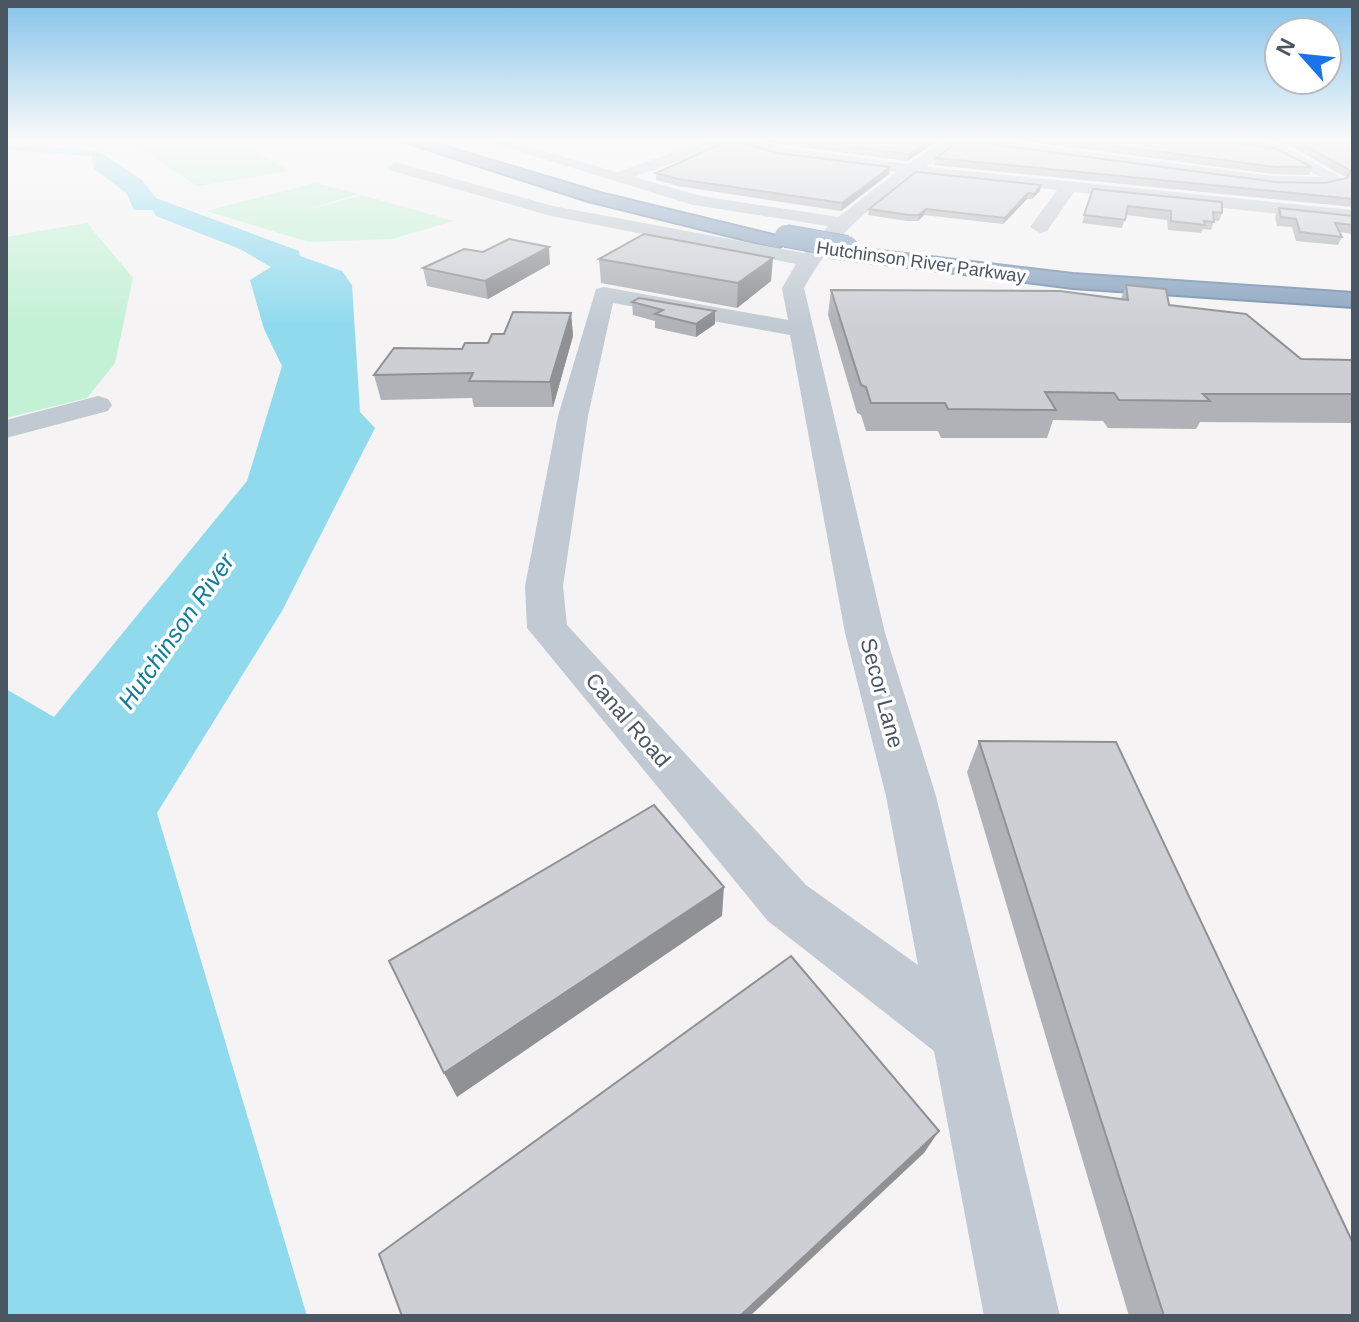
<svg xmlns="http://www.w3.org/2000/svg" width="1359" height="1322" font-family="Arial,sans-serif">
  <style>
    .green { fill: #c3f1d5 }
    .water { fill: #90daee }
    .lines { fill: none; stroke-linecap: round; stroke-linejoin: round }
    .highway-casing { stroke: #7690ad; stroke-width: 4 }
    .minor { fill: #c1cad2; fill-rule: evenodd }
    .highway { fill: #8ba5c1; fill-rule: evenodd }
    .highway-bridge-casing { stroke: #7690ad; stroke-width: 24; stroke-linecap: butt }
    .highway-bridge { stroke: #8ba5c1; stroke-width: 22 }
    .wall { fill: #b0b2b7 }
    .shaded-wall { fill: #909195 }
    .building { fill: #cdcfd5; stroke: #909195; stroke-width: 2 }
    .labels { text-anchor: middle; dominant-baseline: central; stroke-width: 7; stroke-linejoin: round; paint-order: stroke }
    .far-street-label { font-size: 18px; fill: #4a5661; stroke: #fff }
    .street-label { font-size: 22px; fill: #4a5661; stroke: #fff }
    .water-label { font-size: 24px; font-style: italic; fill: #0c7c9b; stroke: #fff }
  </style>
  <rect width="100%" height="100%" fill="#f5f3f3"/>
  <!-- green -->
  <g class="green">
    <polygon points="190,140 233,140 290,171 197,186 139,148"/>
    <polygon points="315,183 359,194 298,212 362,195 454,221 392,239 309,242 206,211"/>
    <polygon points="87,223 133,278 115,363 87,398 6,418 6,237"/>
  </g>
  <!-- water -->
  <polygon class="water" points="6,144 99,151 142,180 156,198 299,251 300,256 342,271 352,285 360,412 375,428 282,611 157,813 307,1316 6,1316 6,689 54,717 247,481 282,366 264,329 250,280 271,267 240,249 156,216 153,210 134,210 126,193 94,169 92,156 6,150"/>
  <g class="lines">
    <!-- highway casing -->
    <g class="highway-casing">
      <g id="highway">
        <polygon points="399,140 423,140 600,193 785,238 788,242 778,248 588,201"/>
        <polygon points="838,246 1073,274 1353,293 1353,307 1073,288 830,257 827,252 830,247"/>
      </g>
    </g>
    <!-- minor -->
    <g class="minor">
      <path d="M482 140H505L617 172 710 140H754L778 147 908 164 945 140H992L1273 176 1321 177 1273 152 1204 144 1197 140H1245L1282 145 1344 179 1342 183 1322 188 1273 186 959 144 926 167 1353 210V222L1074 192 1047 231 1040 233 1030 227 1057 190 914 175C870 207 830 239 804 288L885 633 936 796 1060 1316H984L934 1051 768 921 527 628 525 586 558 416 596 289 604 287 788 320 782 288 796 264 551 216 389 170 387 167 395 162 553 206 804 253 828 226 693 205ZM736 144 777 156 897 172 838 217 701 196 634 177 719 147ZM613 303 790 335 845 633 886 796 918 965 806 885 567 625 563 586 588 416Z"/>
      <polygon points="98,396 108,399 112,405 108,411 6,438 6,420"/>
    </g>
    <!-- highway -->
    <use href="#highway" class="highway"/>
    <!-- highway-bridge casing -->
    <g class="highway-bridge-casing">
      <polyline id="highway-bridge" points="786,236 847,247"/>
    </g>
    <!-- highway-bridge -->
    <use href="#highway-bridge" class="highway-bridge"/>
  </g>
  <!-- wall -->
  <g class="wall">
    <polygon points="761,140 940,140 907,161 779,144"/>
    <polygon points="1017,140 1207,140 1312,167 1309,175 1272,174"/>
    <polygon points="1268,140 1353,140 1353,207 934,165 936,158 1275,182 1325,183 1347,178 1283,142"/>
    <polygon points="777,153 890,167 889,174 841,211 678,186 656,180 656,173"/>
    <polygon points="1041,185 1040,191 1032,199 1027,199 1003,224 924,215 918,221 907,221 868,215 869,209"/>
    <polygon points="1093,189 1222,213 1219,221 1214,221 1211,230 1203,229 1201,233 1168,230 1167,220 1126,215 1122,228 1082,223"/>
    <polygon points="1279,208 1353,216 1353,234 1340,232 1342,237 1338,245 1296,241 1292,227 1277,226 1275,217"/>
    <polygon points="599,259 771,281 737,308 601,283"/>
    <polygon points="550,264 488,299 427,286 423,268"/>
    <polygon points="1126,285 1169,305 1301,359 1353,360 1353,423 1200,422 1196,429 1108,428 1103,421 1053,420 1047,438 941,438 938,431 866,431 861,415 857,413 828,315 831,290 1121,299"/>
    <polygon points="639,298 715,324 696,337 655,328 655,321 633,315 632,302"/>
    <polygon points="571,313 573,336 553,407 474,407 472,398 381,400 374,375 462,349 488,343 504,334"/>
    <polygon points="979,741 1353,1316 1129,1316 967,772"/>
  </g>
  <!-- shaded-wall -->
  <g class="shaded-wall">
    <polygon points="930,140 940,140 907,161 909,154"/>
    <polygon points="890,167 889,174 841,211 842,203"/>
    <polygon points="1041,185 1040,191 1032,199 1034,194"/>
    <polygon points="1028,193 1027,199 1003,224 1005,218"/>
    <polygon points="926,209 924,215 918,221 919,215"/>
    <polygon points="549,247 550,264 488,299 485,281"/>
    <polygon points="773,258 771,281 737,308 738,283"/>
    <polygon points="715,311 715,324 696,337 696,324"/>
    <polygon points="571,313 573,336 553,407 550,382"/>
    <polygon points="724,887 722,916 457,1097 444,1073"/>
    <polygon points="939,1131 924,1153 750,1316 740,1316"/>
  </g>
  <!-- building -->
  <g class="building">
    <polygon points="802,140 930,140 909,154"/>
    <polygon points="960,140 1275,182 1325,183 1347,178 1351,171 1295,140 1353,140 1353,199 936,158"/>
    <polygon points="1071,140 1207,140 1275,148 1312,167 1276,167"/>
    <polygon points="736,141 777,153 890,167 842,203 678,179 656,173 723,143"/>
    <polygon points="916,172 1041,185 1034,194 1028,193 1005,218 926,209 919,215 909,215 869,209"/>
    <polygon points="1093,189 1222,202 1222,213 1213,212 1214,222 1204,221 1205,225 1171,221 1171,211 1128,206 1125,220 1084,215"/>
    <polygon points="1279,208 1353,216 1353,225 1335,223 1342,237 1300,232 1296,219 1281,217"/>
    <polygon points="644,234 773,258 738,283 599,259"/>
    <polygon points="509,239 549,247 485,281 423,268 464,249 483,252"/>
    <polygon points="1126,285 1166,289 1169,305 1246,314 1301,359 1353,360 1353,394 1203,394 1210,401 1119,400 1114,393 1045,392 1056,410 948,409 945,403 871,403 866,387 861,385 831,290 1060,291 1128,300"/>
    <polygon points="639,298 715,311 696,324 655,314 663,310 632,302"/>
    <polygon points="513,312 571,313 550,382 469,381 473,373 374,375 394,348 462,349 465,343 488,343 492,334 504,334"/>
    <polygon points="979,741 1116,742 1353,1243 1353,1316 1164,1316"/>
    <polygon points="654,805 724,887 444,1073 389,961"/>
    <polygon points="791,956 939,1131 740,1316 402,1316 379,1254"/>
  </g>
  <!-- sky -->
  <linearGradient id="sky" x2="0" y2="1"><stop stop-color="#85c3ea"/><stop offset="0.43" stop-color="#fafafa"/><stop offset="1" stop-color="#fafafa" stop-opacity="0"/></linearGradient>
  <rect width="1359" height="325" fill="url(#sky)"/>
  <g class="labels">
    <!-- far-street labels -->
    <g class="far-street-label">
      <text transform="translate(921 262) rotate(8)">Hutchinson River Parkway</text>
    </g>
    <!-- street labels -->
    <g class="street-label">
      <text transform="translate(882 693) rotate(75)">Secor Lane</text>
      <text transform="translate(628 720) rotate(49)">Canal Road</text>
    </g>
    <!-- water labels -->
    <g class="water-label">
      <text transform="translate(176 631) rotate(-55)">Hutchinson River</text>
    </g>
  </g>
  <!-- border -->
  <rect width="1359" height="1322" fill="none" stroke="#4a5661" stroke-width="16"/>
  <!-- north arrow -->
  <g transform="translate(1303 56) rotate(297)"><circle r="38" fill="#ffffff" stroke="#b7bbc0" stroke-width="2"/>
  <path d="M0-6L14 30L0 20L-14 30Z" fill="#1a73e8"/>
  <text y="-12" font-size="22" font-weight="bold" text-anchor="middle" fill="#4a5661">N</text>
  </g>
</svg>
